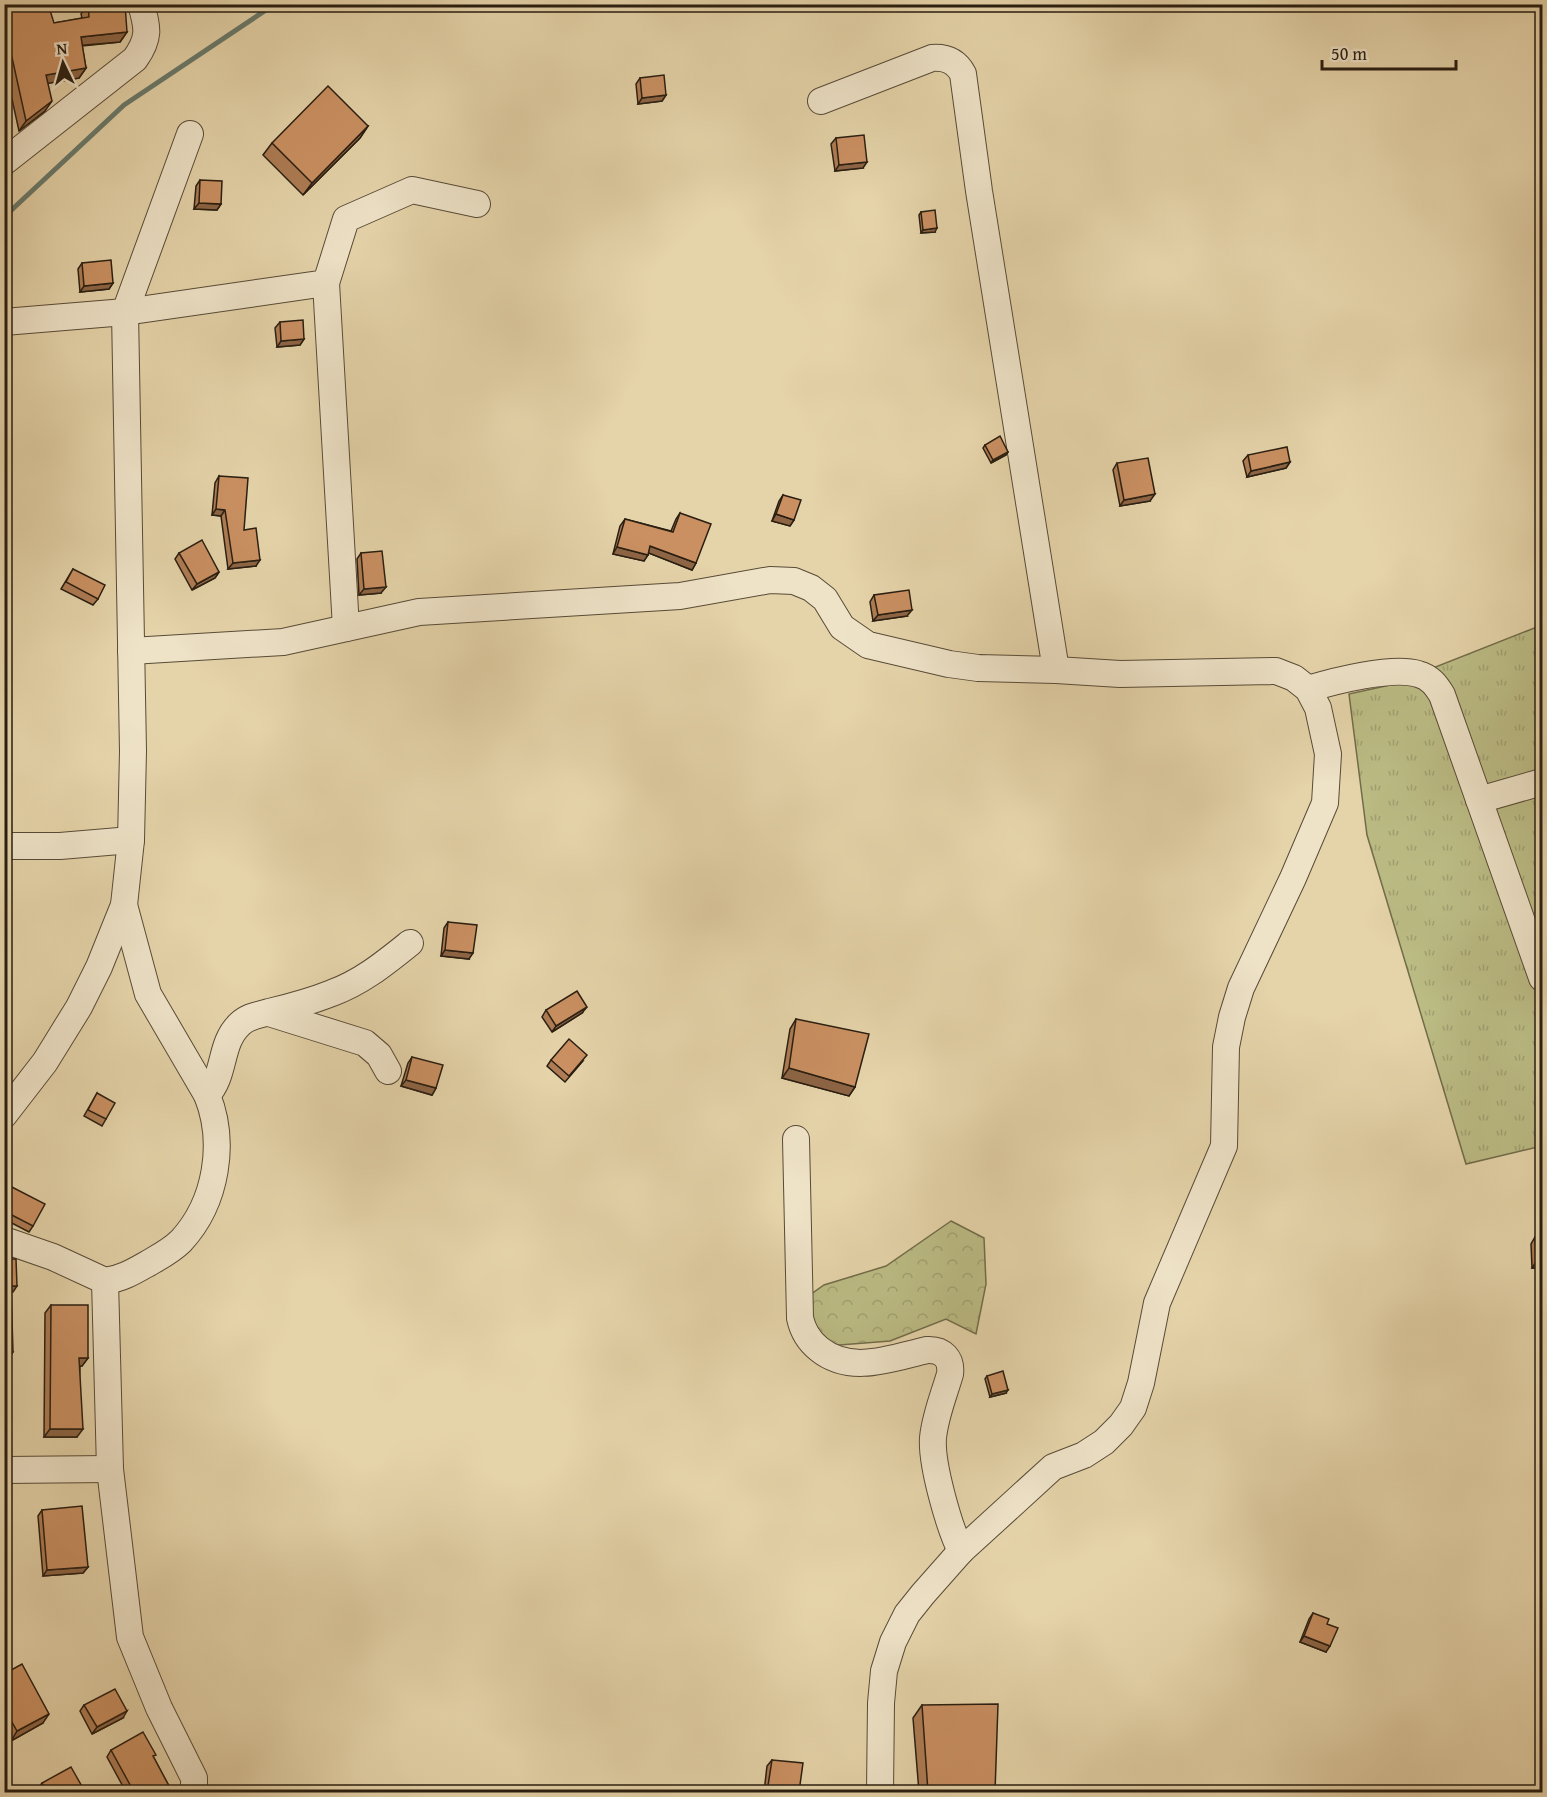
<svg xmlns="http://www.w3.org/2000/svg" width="1547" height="1797" font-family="'Gentium Book Plus',serif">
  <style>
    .grass { fill: url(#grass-tufts); stroke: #726c4a; stroke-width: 1.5 }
    .forest { fill: url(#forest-crowns); stroke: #726c4a; stroke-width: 1.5 }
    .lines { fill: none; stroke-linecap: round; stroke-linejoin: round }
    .stream { stroke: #6a7a6b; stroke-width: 5 }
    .minor-casing { stroke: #584b37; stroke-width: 28 }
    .minor { stroke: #eee2c7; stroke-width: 26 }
    .wall { fill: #ae7c54; stroke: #291e11; stroke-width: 1.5 }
    .shaded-wall { fill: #8d6545; stroke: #291e11; stroke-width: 1.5 }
    .building { fill: #ca9062; stroke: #291e11; stroke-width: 1.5 }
  </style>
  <defs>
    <pattern id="grass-tufts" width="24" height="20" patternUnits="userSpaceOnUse" patternTransform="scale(1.5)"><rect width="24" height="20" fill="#bbbb84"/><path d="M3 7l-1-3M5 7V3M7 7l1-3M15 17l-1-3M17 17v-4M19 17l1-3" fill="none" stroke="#a1a071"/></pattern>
    <pattern id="forest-crowns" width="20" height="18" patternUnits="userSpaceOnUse" patternTransform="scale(1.5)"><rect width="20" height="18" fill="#bbbb84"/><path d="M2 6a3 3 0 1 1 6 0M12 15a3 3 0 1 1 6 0" fill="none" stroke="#a1a071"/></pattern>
  </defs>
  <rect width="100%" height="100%" fill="#e5d3a9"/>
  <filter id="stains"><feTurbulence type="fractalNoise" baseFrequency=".00333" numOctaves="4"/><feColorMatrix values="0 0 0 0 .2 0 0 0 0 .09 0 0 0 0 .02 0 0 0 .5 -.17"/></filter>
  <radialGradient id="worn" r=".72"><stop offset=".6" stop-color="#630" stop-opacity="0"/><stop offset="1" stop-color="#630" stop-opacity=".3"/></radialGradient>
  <!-- grass -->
  <polygon class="grass" points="1542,625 1542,1146 1466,1164 1367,835 1349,694 1390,685"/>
  <!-- forest -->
  <polygon class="forest" points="951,1221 984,1238 986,1284 976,1334 946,1319 890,1341 827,1346 800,1302 824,1285 886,1266"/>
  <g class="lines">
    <!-- stream -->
    <polyline class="stream" points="4,217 124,105 275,4"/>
    <!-- minor casing -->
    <g class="minor-casing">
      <g id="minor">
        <path d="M821 101 932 58C946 57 956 61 963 74L979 191 1056 670"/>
        <path d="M4 162 135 59C150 38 148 28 141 4"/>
        <polyline points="326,283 346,628"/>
        <polyline points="4,322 125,312 326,283 346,219 412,190 477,204"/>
        <polyline points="131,651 283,642 419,612 680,596 770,580 794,581 811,588 825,599 842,627 868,645 949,664 978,668 1056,670 1120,674 1276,671 1294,678 1308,689 1318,708 1328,754 1325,803 1293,878 1241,988 1232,1017 1226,1047 1224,1146 1157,1303 1141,1383 1133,1408 1121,1425 1104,1442 1084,1455 1053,1467 961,1551 923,1594 907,1614 893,1642 884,1671 881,1703 880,1792"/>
        <path d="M1308 689C1334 681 1393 666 1418 674 1430 677 1436 685 1442 695L1542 978"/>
        <polyline points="1479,800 1542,782"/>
        <polyline points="4,846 60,846 131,840"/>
        <polyline points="269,1013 365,1043 379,1055 388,1071"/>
        <path d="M207 1095C226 1075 219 1043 240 1024 248 1016 259 1015 269 1012 290 1007 312 1001 332 993 362 982 385 963 410 943"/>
        <polyline points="4,1115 45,1062 79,1007 99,967 124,905 131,840 133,751 125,312 190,134"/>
        <path d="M796 1139 800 1318C803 1332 809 1341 819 1349 851 1375 892 1358 927 1350 943 1349 952 1359 950 1374 944 1395 935 1416 933 1438 931 1464 949 1527 961 1551"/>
        <polyline points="4,1240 53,1257 105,1281 110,1469 130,1637 159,1708 194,1778 194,1792"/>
        <path d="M105 1281C121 1279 133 1272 147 1264 159 1257 171 1251 181 1241 217 1202 226 1142 207 1095L148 994 124 905"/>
        <polyline points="4,1470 110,1469"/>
      </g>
    </g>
    <!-- minor -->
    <use href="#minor" class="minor"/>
  </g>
  <!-- wall -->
  <g class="wall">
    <polygon points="4,4 54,23 82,18 81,14 88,4 127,32 120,42 82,46 86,68 79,78 48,83 45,111 19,131 4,63"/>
    <polygon points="640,78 666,95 662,101 638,104 636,84"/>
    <polygon points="368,126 360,138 303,195 263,155 272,143"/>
    <polygon points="836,138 863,168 835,171 831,144"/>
    <polygon points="200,180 221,204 217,210 194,209 196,186"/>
    <polygon points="921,212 935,232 921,233 919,215"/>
    <polygon points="82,263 113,283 109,289 80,292 78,269"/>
    <polygon points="280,322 304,339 300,345 277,347 275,328"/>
    <polygon points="985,445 1008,452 1006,455 991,463 983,448"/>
    <polygon points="1248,455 1290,462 1286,468 1247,477 1243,461"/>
    <polygon points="1117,463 1150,501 1120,506 1113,470"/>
    <polygon points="219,476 244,530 256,566 228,569 221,516 212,515 215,483"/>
    <polygon points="783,495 794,520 790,526 772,521 779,501"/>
    <polygon points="680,513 696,563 692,570 649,553 644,561 613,554 620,526 625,519 671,531 676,519"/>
    <polygon points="179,553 219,572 215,578 192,590 175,559"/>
    <polygon points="361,553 381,593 359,595 357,559"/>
    <polygon points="73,569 98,599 93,605 61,589"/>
    <polygon points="874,595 907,616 873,621 870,602"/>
    <polygon points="448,922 469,959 441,956 444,928"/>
    <polygon points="546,1010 582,1013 552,1032 542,1017"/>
    <polygon points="796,1019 855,1087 849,1096 782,1078 790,1029"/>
    <polygon points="412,1057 436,1088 432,1095 401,1086 408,1063"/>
    <polygon points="551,1060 583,1061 565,1082 547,1066"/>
    <polygon points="97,1093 106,1119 102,1126 84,1116"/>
    <polygon points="4,1186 33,1226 29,1232 4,1219"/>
    <polygon points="1535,1237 1542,1268 1532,1268 1531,1244"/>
    <polygon points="51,1305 88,1358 82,1366 80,1366 77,1437 44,1437 45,1313"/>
    <polygon points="987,1376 1006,1393 990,1397 985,1379"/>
    <polygon points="42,1510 88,1567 83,1573 43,1576 38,1516"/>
    <polygon points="1313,1613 1327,1624 1326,1652 1300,1642 1309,1619"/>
    <polygon points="4,1674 43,1723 11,1741 4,1730"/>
    <polygon points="84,1705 123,1718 92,1734 80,1711"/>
    <polygon points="922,1705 995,1792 919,1792 913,1718"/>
    <polygon points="111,1750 154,1758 169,1786 165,1792 126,1792 107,1757"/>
    <polygon points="772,1760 799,1792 764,1792 767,1766"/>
    <polygon points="42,1783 82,1792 39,1792 37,1789"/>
  </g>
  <!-- shaded-wall -->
  <g class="shaded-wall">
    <polygon points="127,32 120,42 74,46 81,37"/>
    <polygon points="86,68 79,78 39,85 46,75"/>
    <polygon points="666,95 662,101 638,104 642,98"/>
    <polygon points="52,101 45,111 19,131 26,121"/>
    <polygon points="368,126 360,138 303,195 312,183"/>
    <polygon points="867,162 863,168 835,171 839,165"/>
    <polygon points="199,203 221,204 217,210 194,209"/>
    <polygon points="937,228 935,232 921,233 923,230"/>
    <polygon points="113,283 109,289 80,292 84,286"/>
    <polygon points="304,339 300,345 277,347 281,341"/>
    <polygon points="1008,452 1006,455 991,463 993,460"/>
    <polygon points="1290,462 1286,468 1247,477 1251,471"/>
    <polygon points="1155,494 1150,501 1120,506 1124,500"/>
    <polygon points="216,509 225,510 221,516 212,515"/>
    <polygon points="776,514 794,520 790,526 772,521"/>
    <polygon points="650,546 696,563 692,570 646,552"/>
    <polygon points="617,547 648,555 644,561 613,554"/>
    <polygon points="260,560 256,566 228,569 233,563"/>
    <polygon points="219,572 215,578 192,590 197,584"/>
    <polygon points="386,587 381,593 359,595 364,589"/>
    <polygon points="912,610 907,616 873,621 878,615"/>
    <polygon points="445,950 473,953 469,959 441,956"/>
    <polygon points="587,1007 582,1013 552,1032 556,1026"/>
    <polygon points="789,1068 855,1087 849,1096 782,1078"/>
    <polygon points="406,1080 436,1088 432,1095 401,1086"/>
    <polygon points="1542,1261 1542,1268 1532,1268 1536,1262"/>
    <polygon points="11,1286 17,1286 13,1292 6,1293"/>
    <polygon points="13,1352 9,1359 4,1359 4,1353"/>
    <polygon points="79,1358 88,1358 82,1366 74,1366"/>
    <polygon points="1008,1390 1006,1393 990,1397 992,1394"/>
    <polygon points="11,1417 6,1424 4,1424 4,1418"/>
    <polygon points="50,1429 83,1429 77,1437 44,1437"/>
    <polygon points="88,1567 83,1573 43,1576 47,1570"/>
    <polygon points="1304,1636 1330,1646 1326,1652 1300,1642"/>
    <polygon points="127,1711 123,1718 92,1734 97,1727"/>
    <polygon points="49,1714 43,1723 11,1741 17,1731"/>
    <polygon points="169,1786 165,1792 158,1792"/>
  </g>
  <!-- building -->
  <g class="building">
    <polygon points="4,4 48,4 54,23 89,17 88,4 125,4 127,32 81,37 86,68 46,75 52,101 26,121 4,21"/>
    <polygon points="664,75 666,95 642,98 640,78"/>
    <polygon points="328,86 368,126 312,183 272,143"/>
    <polygon points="864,135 867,162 839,165 836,138"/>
    <polygon points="200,180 222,181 221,204 199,203"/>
    <polygon points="935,210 937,228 923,230 921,212"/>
    <polygon points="111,260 113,283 84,286 82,263"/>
    <polygon points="303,320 304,339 281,341 280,322"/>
    <polygon points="1000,436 1008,452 993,460 985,445"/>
    <polygon points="1287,447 1290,462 1251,471 1248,455"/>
    <polygon points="1148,458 1155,494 1124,500 1117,463"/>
    <polygon points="219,476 248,478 244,530 256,528 260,560 233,563 225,510 216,509"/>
    <polygon points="783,495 801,500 794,520 776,514"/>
    <polygon points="680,513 711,524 696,563 650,546 648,555 617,547 625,519 673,532"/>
    <polygon points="202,540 219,572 197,584 179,553"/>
    <polygon points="382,551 386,587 364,589 361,553"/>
    <polygon points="73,569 105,585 98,599 66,582"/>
    <polygon points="909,590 912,610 878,615 874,595"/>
    <polygon points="4,789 6,823 4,823"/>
    <polygon points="448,922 477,925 473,953 445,950"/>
    <polygon points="577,991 587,1007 556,1026 546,1010"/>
    <polygon points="796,1019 869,1034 855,1087 789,1068"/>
    <polygon points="569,1039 587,1055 569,1076 551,1060"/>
    <polygon points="412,1057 443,1065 436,1088 406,1080"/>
    <polygon points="97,1093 115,1103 106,1119 88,1110"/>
    <polygon points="6,1184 45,1204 33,1226 4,1211 4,1187"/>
    <polygon points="1535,1237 1542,1237 1542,1261 1536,1262"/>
    <polygon points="4,1259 16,1259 17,1286 11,1286 13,1352 4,1353"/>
    <polygon points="51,1305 88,1305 88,1358 79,1358 83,1429 50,1429"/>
    <polygon points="1003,1371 1008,1390 992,1394 987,1376"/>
    <polygon points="4,1392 9,1392 11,1417 4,1418"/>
    <polygon points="4,1504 9,1504 8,1627 4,1626"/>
    <polygon points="82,1506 88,1567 47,1570 42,1510"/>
    <polygon points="1313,1613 1329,1619 1327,1624 1338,1628 1330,1646 1304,1636"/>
    <polygon points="22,1664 49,1714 17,1731 4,1708 4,1674"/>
    <polygon points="115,1689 127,1711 97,1727 84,1705"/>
    <polygon points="998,1704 995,1792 928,1792 922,1705"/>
    <polygon points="143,1732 156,1755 153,1756 169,1786 158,1792 153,1792 152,1790 147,1792 134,1792 111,1750"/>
    <polygon points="772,1760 803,1763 799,1792 767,1792"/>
    <polygon points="71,1767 84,1790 80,1792 47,1792 42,1783"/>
  </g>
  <!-- margin -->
  <rect width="1547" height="1797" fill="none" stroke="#e5d3a9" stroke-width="24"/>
  <rect x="6" y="6" width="1535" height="1785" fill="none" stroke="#291e11" stroke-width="3"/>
  <rect x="12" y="12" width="1523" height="1773" fill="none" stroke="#291e11" stroke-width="1.5"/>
  <!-- north arrow -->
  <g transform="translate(63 63) rotate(355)" stroke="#eee2c7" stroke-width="4.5" paint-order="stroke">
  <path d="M0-4.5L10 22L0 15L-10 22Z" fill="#291e11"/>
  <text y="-9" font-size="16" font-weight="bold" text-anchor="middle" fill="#291e11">N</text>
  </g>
  <!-- scale -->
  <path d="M1322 60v9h134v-9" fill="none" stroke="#291e11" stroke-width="3"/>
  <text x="1331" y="60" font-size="18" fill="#291e11" stroke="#eee2c7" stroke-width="4.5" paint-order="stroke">50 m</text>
  <rect width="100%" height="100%" filter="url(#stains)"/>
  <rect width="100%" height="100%" fill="url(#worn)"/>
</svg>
